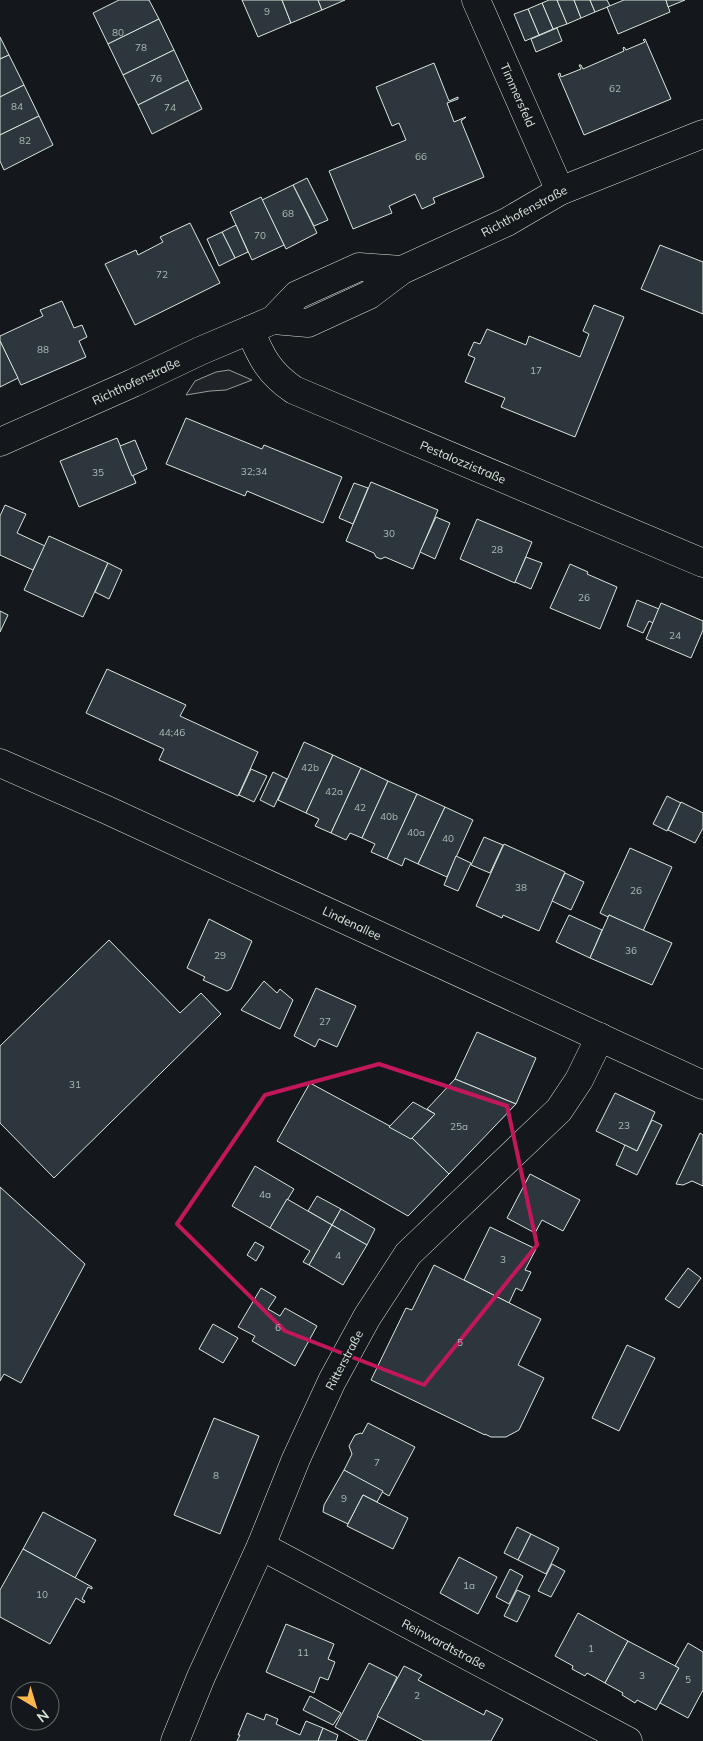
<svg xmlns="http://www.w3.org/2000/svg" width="703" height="1741" font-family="Mulish,sans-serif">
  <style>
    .green { fill: #202428; stroke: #939e99 }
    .building { fill: #2c363c; stroke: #d8e6dc }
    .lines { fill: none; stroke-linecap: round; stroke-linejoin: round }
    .minor-casing { stroke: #d8e6dc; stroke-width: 29 }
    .major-casing { stroke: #d8e6dc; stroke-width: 29 }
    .minor { stroke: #14181c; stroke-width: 28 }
    .major { stroke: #14181c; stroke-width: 28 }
    .marked { fill: none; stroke: #c2185b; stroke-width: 4; stroke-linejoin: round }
    .labels { text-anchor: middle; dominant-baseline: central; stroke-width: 4; stroke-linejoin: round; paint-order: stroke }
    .number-label { font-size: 10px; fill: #adbab4 }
    .street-label { font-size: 12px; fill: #d8e6dc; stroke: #14181c }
  </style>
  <rect width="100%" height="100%" fill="#14181c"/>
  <!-- green -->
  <polygon class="green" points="229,370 252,380 226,390 210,391 186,395 195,381 216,372"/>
  <!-- building -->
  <g class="building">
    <polygon points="119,0 149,0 159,19 108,44 93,13"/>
    <polygon points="242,0 282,0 291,23 258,37"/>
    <polygon points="282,0 318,0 322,10 291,23"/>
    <polygon points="318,0 345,0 322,10"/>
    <polygon points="549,0 557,0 567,24 553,29 542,3"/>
    <polygon points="557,0 574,0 581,18 567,24"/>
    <polygon points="574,0 590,0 595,12 581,18"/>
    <polygon points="590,0 607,0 610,6 595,12"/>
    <polygon points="624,0 666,0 670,12 618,34 607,7"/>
    <polygon points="666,0 685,0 668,7"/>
    <polygon points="542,3 553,29 539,35 528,9"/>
    <polygon points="528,9 539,35 525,41 514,14"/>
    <polygon points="159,19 174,50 123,75 108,44"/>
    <polygon points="557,28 562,41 536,52 531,39"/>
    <polygon points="0,37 9,55 0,59"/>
    <polygon points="645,39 671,99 584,135 558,74 560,73 561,77 581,69 579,65 581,65 583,69 624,51 623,48 624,47 626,50 645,42 643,40"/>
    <polygon points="174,50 188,80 138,105 123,75"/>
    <polygon points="9,55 24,85 0,97 0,59"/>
    <polygon points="434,63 449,101 458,97 458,99 447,103 454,122 466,117 461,121 484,177 433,198 435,203 422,209 415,194 389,206 392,213 353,229 329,171 406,140 399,123 392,126 376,87"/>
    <polygon points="188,80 202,109 152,134 138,105"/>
    <polygon points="24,85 39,116 0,135 0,97"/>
    <polygon points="39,116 53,145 4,170 0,161 0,135"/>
    <polygon points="307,178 328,220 314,226 293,185"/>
    <polygon points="293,185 317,233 286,249 262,200"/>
    <polygon points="261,197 284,245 252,260 230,212"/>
    <polygon points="190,223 220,283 135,325 105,264 136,250 138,255 163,242 160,237"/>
    <polygon points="236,225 248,252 235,258 222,232"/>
    <polygon points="222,232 235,258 219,266 207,239"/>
    <polygon points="660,245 703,262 703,314 641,289"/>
    <polygon points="62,301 74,328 82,325 87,337 79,341 86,357 21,385 0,341 0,336 43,316 40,310"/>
    <polygon points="594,305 624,317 575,437 501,407 505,398 465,382 475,358 468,355 474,342 480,344 487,329 526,345 529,336 580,357 589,334 583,331"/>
    <polygon points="0,341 18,378 0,387"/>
    <polygon points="186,418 262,449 264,445 342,477 323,523 247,491 245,496 166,464"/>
    <polygon points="117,438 136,483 79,507 60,461"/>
    <polygon points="135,440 147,469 132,476 120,446"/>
    <polygon points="371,482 438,510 413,569 385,557 381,559 376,557 374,553 346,541"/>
    <polygon points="354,483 368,488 353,524 339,518"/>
    <polygon points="5,505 26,514 17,533 45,546 33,570 0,555 0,516"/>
    <polygon points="436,517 450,523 435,559 420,552"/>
    <polygon points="477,519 532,542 515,583 460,559"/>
    <polygon points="49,536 108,563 83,617 24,590"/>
    <polygon points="526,557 542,563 531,589 515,582"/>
    <polygon points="108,563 122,570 109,599 95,592"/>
    <polygon points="570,564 588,572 587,574 617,587 600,629 550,608"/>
    <polygon points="637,600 659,609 653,623 649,621 643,633 627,626"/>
    <polygon points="661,603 703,621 703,630 691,658 646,639"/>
    <polygon points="0,611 8,615 0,632"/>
    <polygon points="107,669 186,705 180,716 258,752 238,796 159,760 164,749 86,713"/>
    <polygon points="304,742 333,755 306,813 278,800"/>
    <polygon points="333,755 361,768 331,833 315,826 319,819 306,813"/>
    <polygon points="361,768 388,781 362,838 350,833 346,840 331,833"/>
    <polygon points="251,769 267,776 254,802 239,795"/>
    <polygon points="273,772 287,779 274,807 260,800"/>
    <polygon points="388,781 417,794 387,859 371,852 375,844 362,838"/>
    <polygon points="417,794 445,807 418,864 405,858 402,866 387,859"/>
    <polygon points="667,796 681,803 667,831 653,824"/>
    <polygon points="681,802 703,813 703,828 695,843 668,830"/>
    <polygon points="445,807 473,820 447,877 418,864"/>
    <polygon points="484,837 503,845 490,873 471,865"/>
    <polygon points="504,844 565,872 539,931 503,915 502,918 476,906"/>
    <polygon points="630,848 672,867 643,931 609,915 608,917 600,913"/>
    <polygon points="456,856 471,863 458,891 444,885"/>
    <polygon points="565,873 584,882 571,910 552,901"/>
    <polygon points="569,915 602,930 590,958 556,942"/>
    <polygon points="609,915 672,943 652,985 590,958"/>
    <polygon points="209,919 252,941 231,989 227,991 203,980 205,977 187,968"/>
    <polygon points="109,940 180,1013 201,993 221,1014 54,1178 0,1123 0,1046"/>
    <polygon points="264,981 277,993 280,989 293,1000 280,1029 241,1010"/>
    <polygon points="316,988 356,1006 337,1047 319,1039 315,1047 294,1036"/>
    <polygon points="477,1032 536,1058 516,1104 455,1079"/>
    <polygon points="455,1079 516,1104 449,1174 412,1138 435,1114 427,1109"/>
    <polygon points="310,1083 412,1138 449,1174 408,1216 277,1141"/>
    <polygon points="615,1093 655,1112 637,1151 596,1131"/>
    <polygon points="413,1102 435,1114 411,1139 389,1127"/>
    <polygon points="652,1120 662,1125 637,1175 616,1165 625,1145 637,1151"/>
    <polygon points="700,1133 703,1135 703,1186 692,1181 683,1185 676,1184"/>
    <polygon points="255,1166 294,1189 270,1228 232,1206"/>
    <polygon points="530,1174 580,1200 563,1231 542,1220 535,1233 507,1218"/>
    <polygon points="0,1187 85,1264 21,1383 4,1374 0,1381"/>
    <polygon points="317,1196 341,1209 332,1225 308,1211"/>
    <polygon points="287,1199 332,1225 309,1265 303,1262 310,1251 270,1228"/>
    <polygon points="341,1209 375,1229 367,1245 332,1225"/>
    <polygon points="332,1225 367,1245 343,1285 309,1265"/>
    <polygon points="490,1227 536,1249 525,1270 531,1272 522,1291 516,1288 509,1303 464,1280"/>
    <polygon points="255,1242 264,1247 256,1261 247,1255"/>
    <polygon points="434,1265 541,1319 518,1365 544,1378 519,1430 506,1437 491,1437 485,1434 485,1435 371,1380 406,1308 412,1310"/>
    <polygon points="688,1268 701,1278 679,1308 665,1299"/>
    <polygon points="261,1288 276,1297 268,1309 280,1316 285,1308 317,1326 295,1366 252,1341 255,1336 238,1327"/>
    <polygon points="213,1324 238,1338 223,1363 199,1349"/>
    <polygon points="627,1345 655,1358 619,1431 592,1418"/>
    <polygon points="214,1418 259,1436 220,1534 174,1515"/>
    <polygon points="368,1423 415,1447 389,1496 344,1470 352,1454 349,1446 355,1435 361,1433 362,1434"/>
    <polygon points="344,1470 383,1491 377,1502 363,1495 348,1524 323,1512 324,1505"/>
    <polygon points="363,1495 408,1518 393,1549 347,1526"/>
    <polygon points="43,1512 96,1540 75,1578 23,1549"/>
    <polygon points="517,1527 531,1534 518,1560 504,1553"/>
    <polygon points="531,1534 559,1548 546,1574 518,1560"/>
    <polygon points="23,1549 92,1587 92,1589 88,1587 82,1599 85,1601 84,1603 76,1598 50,1644 0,1617 0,1590"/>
    <polygon points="459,1557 497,1577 478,1614 440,1593"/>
    <polygon points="552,1564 565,1571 551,1597 538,1591"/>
    <polygon points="510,1569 523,1576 509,1604 496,1597"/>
    <polygon points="517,1590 530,1596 517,1622 504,1616"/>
    <polygon points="578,1613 628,1641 605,1683 587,1673 585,1676 572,1669 573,1666 555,1656"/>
    <polygon points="286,1624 334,1644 328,1659 335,1662 328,1680 320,1677 314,1693 266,1672"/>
    <polygon points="628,1641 679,1668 656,1710 637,1700 635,1703 622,1695 623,1693 605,1683"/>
    <polygon points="688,1643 703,1652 703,1690 688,1718 660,1703 679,1668 675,1666"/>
    <polygon points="369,1663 397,1677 366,1741 360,1741 335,1727"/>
    <polygon points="404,1666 422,1675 418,1680 484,1715 486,1710 503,1719 491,1741 424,1741 377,1716"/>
    <polygon points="310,1696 341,1713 333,1725 303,1710"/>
    <polygon points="247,1713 264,1720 266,1714 278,1719 276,1724 300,1735 306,1721 323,1728 318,1741 237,1741 240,1735 238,1735"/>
    <polygon points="323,1728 338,1735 336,1741 318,1741"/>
  </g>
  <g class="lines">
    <!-- minor casing -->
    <g class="minor-casing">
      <g id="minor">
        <polyline points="476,0 560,191"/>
        <polyline points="273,320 308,323 369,295 402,270 507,222 560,191 703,134"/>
        <path d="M250 330C261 357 269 373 294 390L703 563"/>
        <polyline points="0,442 133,383 200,351 273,320 297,295 359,267 402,270"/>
        <polyline points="261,1546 628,1741"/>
        <polyline points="175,1741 201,1677 261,1546 296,1459 332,1381 367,1317 408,1254 559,1110 579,1080 600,1037"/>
      </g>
    </g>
    <!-- major casing -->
    <g class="major-casing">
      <polyline id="major" points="0,763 107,810 703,1085"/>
    </g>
    <!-- minor -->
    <use href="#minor" class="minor"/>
    <!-- major -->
    <use href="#major" class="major"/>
  </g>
  <!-- marked area -->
  <path class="marked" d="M379 1064 507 1106 537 1245 424 1385 285 1331 177 1224 265 1095Z"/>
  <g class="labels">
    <!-- number labels -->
    <g class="number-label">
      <text x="267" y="11">9</text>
      <text x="118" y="32">80</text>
      <text x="141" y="47">78</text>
      <text x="156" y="78">76</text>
      <text x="615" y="88">62</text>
      <text x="17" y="106">84</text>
      <text x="170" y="107">74</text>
      <text x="25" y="140">82</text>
      <text x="421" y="156">66</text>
      <text x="288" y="213">68</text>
      <text x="260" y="235">70</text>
      <text x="162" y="274">72</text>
      <text x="43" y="349">88</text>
      <text x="536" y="370">17</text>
      <text x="254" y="471">32;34</text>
      <text x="98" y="472">35</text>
      <text x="389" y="533">30</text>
      <text x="497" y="549">28</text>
      <text x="584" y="597">26</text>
      <text x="675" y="635">24</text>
      <text x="172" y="732">44;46</text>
      <text x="310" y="767">42b</text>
      <text x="334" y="791">42a</text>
      <text x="360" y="807">42</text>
      <text x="389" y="816">40b</text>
      <text x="416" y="832">40a</text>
      <text x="448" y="838">40</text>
      <text x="521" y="887">38</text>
      <text x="636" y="890">26</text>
      <text x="631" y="950">36</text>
      <text x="220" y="955">29</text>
      <text x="325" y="1021">27</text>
      <text x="75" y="1084">31</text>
      <text x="624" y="1125">23</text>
      <text x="459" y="1126">25a</text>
      <text x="265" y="1194">4a</text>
      <text x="338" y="1255">4</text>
      <text x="503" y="1259">3</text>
      <text x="278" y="1327">6</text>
      <text x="460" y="1342">5</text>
      <text x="377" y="1462">7</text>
      <text x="216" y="1475">8</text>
      <text x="344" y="1498">9</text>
      <text x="469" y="1585">1a</text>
      <text x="42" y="1594">10</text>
      <text x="591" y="1648">1</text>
      <text x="303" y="1652">11</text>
      <text x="642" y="1675">3</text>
      <text x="688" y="1679">5</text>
      <text x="417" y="1695">2</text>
    </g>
    <!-- street labels -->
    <g class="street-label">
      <text transform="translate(518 95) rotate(66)">Timmersfeld</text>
      <text transform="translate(524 211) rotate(-28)">Richthofenstraße</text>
      <text transform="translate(136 381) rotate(-25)">Richthofenstraße</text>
      <text transform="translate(463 462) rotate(23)">Pestalozzistraße</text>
      <text transform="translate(352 923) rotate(25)">Lindenallee</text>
      <text transform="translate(344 1360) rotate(-62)">Ritterstraße</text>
      <text transform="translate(444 1644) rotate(28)">Reinwardtstraße</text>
    </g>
  </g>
  <!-- north arrow -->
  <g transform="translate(35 1706) rotate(142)"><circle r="24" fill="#14181c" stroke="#626a69"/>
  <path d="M0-4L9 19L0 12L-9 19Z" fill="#ffb74d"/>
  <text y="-8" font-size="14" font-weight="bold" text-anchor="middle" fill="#d8e6dc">N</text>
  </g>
</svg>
